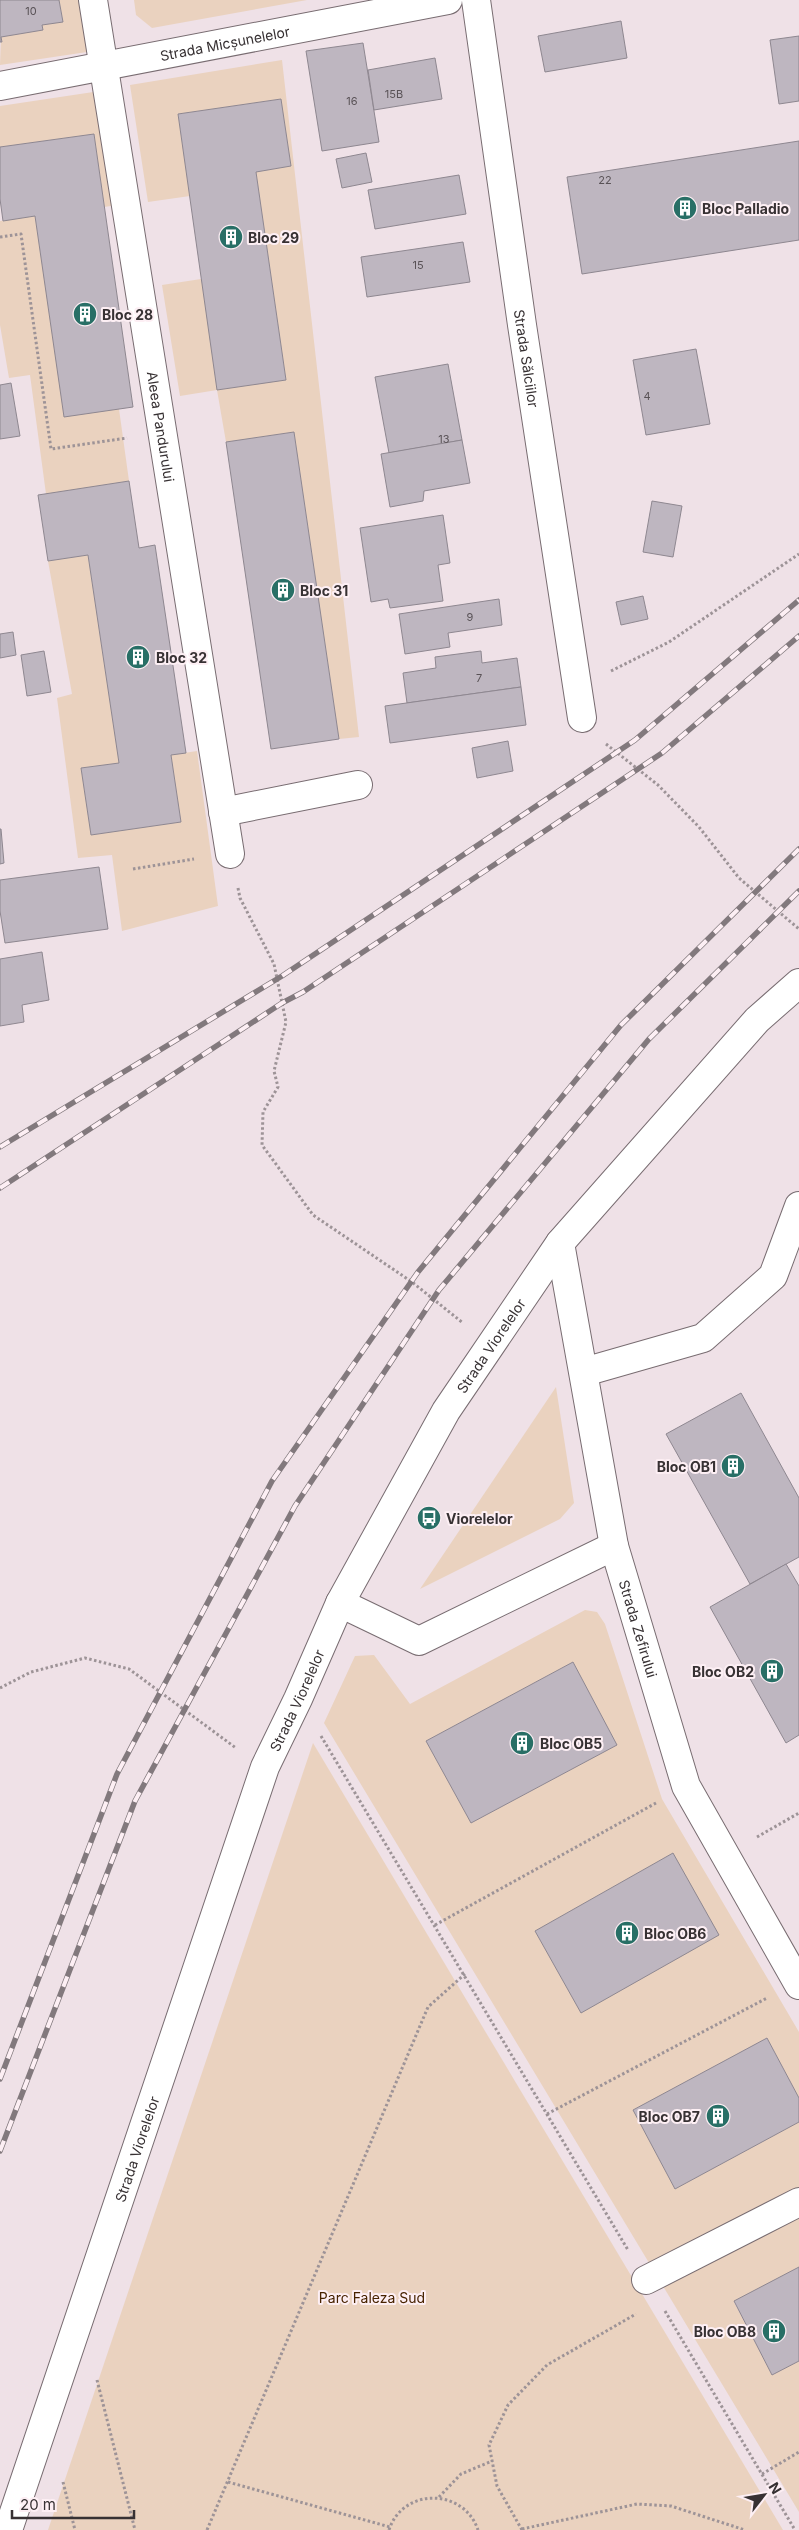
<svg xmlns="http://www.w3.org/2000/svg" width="799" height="2530" font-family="Inter,sans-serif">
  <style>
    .green { fill: #ead2bf; fill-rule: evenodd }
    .building { fill: #beb6c0; stroke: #8e8790 }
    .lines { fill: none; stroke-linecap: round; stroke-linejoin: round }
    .minor-casing { stroke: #786c71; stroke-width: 30 }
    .path { stroke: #9d9397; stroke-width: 3; stroke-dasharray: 2.5 2.5; stroke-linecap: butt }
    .minor { stroke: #fff; stroke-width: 28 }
    .rail-casing { stroke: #82797d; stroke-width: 5.5 }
    .rail { stroke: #fdeff4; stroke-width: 4; stroke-dasharray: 11; stroke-linecap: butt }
    .labels { text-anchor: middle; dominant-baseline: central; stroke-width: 4; stroke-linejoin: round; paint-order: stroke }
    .number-label { font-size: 11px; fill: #595256 }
    .street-label { font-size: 14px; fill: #373133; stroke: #fdeff4 }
    .poi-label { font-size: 14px; font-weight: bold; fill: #373133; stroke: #fdeff4; text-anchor: start }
    .park-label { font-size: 14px; fill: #472300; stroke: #fdeff4 }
  </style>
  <rect width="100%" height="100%" fill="#efe1e7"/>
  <!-- green -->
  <g class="green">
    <polygon points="59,0 79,0 87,52 0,65 1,37 43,30 42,25 63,21"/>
    <polygon points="134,0 307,0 152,28 136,15"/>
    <polygon points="282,60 359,737 339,739 294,432 226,442 217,390 180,396 162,285 201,279 286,380 256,172 291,166 281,99 178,114 190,196 148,202 130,85"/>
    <polygon points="100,91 118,205 104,207 94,134 0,147 0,106"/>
    <polygon points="35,216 65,416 119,409 129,481 46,494 30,375 9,378 0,325 0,221"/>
    <polygon points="88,555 119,763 81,768 91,835 181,822 171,755 197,751 218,906 122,931 112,855 78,858 57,698 72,694 48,561"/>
    <polygon points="556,1387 574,1503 560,1519 420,1589"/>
    <path d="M585 1610 597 1612 605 1624 662 1799 799 2032V2098L767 2038 633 2110 675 2189 799 2122V2267L734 2302 772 2375 799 2361V2512L324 1723 355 1656 374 1655 410 1704ZM573 1662 617 1745 471 1823 426 1741ZM673 1853 581 2013 535 1931Z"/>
    <polygon points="313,1743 783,2530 48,2530"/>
  </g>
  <!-- building -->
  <g class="building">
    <polygon points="0,0 59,0 63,22 42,25 43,30 1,37 2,42 0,42"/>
    <polygon points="621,21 627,58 545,72 538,36"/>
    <polygon points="799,36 799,101 779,104 770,40"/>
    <polygon points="363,43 379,142 322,151 306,51"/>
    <polygon points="435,58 442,99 374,110 368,70"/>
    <polygon points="281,99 291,166 256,172 286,380 217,390 178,114"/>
    <polygon points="94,134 133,407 64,417 35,216 3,221 0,199 0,147"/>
    <polygon points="799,141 799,240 582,274 567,177"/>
    <polygon points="366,153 372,182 342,188 336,159"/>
    <polygon points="459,175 466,214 375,229 368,190"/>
    <polygon points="463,242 470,282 367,297 361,257"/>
    <polygon points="696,349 710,424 646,435 633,360"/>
    <polygon points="448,364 462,440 389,453 375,377"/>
    <polygon points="11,383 20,436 0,439 0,385"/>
    <polygon points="294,432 339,739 271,749 226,442"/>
    <polygon points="462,440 470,483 424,491 423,501 390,507 381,454"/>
    <polygon points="129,481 139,548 155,545 186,753 171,755 181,822 91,835 81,768 119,763 88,555 48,561 38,495"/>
    <polygon points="652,501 682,506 673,557 643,552"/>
    <polygon points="443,515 450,563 438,565 443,601 390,608 388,599 371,602 360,528"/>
    <polygon points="643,596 648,619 621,625 616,602"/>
    <polygon points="499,599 502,625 448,633 450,647 405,654 399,614"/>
    <polygon points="13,632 16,655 0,658 0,634"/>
    <polygon points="44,651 51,692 27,696 21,655"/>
    <polygon points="481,651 482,663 517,658 521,687 407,703 403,673 436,668 435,657"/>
    <polygon points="521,687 526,725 390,743 385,706"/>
    <polygon points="508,741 513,771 477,778 472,748"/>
    <polygon points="1,829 4,863 0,864 0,829"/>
    <polygon points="99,867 108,929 5,943 0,911 0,880"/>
    <polygon points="42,952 49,1000 22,1005 24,1022 0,1026 0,959"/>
    <polygon points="741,1393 799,1498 799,1557 750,1584 666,1434"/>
    <polygon points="786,1564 799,1586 799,1735 786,1743 710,1607"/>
    <polygon points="573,1662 617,1745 471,1823 426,1741"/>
    <polygon points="673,1853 719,1935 581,2013 535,1931"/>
    <polygon points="767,2038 799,2098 799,2122 675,2189 633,2110"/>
    <polygon points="799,2267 799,2361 772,2375 734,2301"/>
  </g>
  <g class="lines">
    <!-- minor casing -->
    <g class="minor-casing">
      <g id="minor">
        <path id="s1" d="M93 0 230 854"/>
        <path id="s2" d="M476 0 522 325 582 718"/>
        <path id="s3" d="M0 86 448 0"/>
        <polyline points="223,812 358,785"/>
        <path id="s4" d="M560 1243 614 1546 686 1786 799 1985"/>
        <polyline points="584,1372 703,1338 773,1276 799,1206"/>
        <polyline points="340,1603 419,1641 614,1546"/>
        <polyline points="646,2280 799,2202"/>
        <path id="s5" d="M8 2530 265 1767 298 1699 340 1603 446 1411 560 1243 757 1020 799 983"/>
      </g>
    </g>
    <!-- path -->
    <g class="path">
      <polyline points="0,237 21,234 51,449 127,438"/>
      <polyline points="611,671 669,642 799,554"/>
      <polyline points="606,744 658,785 699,827 739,878 799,929"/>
      <polyline points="133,869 194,859"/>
      <polyline points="238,888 240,898 274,964 286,1022 274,1071 278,1087 263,1112 262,1145 313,1215 412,1282 463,1323"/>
      <polyline points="0,1688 31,1672 85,1658 129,1669 236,1748"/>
      <polyline points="321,1736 628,2250"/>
      <polyline points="757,1837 799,1813"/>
      <polyline points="435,1925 656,1803"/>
      <polyline points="547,2114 767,1998"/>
      <polyline points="665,2311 795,2530"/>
      <polyline points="97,2380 135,2530"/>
      <polyline points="762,2474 799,2452"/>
      <polyline points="63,2482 75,2530"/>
      <polyline points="228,2482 390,2527"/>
      <polyline points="439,2497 461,2474 492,2461"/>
      <polyline points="522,2529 637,2504 671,2506 745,2530"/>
      <polyline points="207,2530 428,2007 465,1974"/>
      <path d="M389 2530C403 2487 464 2488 478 2530"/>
      <polyline points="522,2530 497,2486 489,2445 508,2405 547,2365 636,2314"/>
    </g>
    <!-- minor -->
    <use href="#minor" class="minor"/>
    <!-- rail casing -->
    <g class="rail-casing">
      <g id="rail">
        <polyline points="0,1147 282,976 635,740 799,600"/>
        <polyline points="0,1188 282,1003 303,992 662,753 799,636"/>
        <polyline points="0,2079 117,1774 272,1481 418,1272 621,1025 799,849"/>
        <polyline points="0,2151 135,1801 295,1506 439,1290 649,1039 799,891"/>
      </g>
    </g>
    <!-- rail -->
    <use href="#rail" class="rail"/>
  </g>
  <!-- icons -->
  <defs>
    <g id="building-disc" transform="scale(1.25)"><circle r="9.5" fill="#286f66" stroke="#fdeff4"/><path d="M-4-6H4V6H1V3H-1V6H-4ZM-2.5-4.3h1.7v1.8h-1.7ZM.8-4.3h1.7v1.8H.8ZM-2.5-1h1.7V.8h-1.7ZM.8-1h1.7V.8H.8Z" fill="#fff"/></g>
    <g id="bus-disc" transform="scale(1.25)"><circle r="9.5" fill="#286f66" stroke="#fdeff4"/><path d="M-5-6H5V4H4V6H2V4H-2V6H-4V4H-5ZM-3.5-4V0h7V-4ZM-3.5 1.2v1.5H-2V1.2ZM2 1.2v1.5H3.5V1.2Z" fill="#fff"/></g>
  </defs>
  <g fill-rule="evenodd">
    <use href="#building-disc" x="685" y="208"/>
    <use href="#building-disc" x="231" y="237"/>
    <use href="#building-disc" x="85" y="314"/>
    <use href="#building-disc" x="283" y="590"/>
    <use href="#building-disc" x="138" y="657"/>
    <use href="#building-disc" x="733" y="1466"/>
    <use href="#bus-disc" x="429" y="1518"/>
    <use href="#building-disc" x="772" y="1671"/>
    <use href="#building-disc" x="522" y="1743"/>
    <use href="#building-disc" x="627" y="1933"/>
    <use href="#building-disc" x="718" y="2116"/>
    <use href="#building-disc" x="774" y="2331"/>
  </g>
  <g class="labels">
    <!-- number labels -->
    <g class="number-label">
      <text x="31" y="11">10</text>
      <text x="394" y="94">15B</text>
      <text x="352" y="101">16</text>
      <text x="605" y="180">22</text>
      <text x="418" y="265">15</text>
      <text x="647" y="396">4</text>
      <text x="444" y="439">13</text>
      <text x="470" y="617">9</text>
      <text x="479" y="678">7</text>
    </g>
    <!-- street labels -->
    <g class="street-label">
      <text stroke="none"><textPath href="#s3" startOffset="229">Strada Micșunelelor</textPath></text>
      <text stroke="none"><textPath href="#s2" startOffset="362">Strada Sălciilor</textPath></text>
      <text stroke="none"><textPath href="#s1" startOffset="432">Aleea Pandurului</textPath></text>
      <text stroke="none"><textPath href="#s5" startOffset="1284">Strada Viorelelor</textPath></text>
      <text stroke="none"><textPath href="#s4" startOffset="394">Strada Zefirului</textPath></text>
      <text stroke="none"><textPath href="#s5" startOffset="879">Strada Viorelelor</textPath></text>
      <text stroke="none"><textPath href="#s5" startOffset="402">Strada Viorelelor</textPath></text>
    </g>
    <!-- poi labels -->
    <g class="poi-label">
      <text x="702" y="208">Bloc Palladio</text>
      <text x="248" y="237">Bloc 29</text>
      <text x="102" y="314">Bloc 28</text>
      <text x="300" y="590">Bloc 31</text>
      <text x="156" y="657">Bloc 32</text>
      <text x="716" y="1466" text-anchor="end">Bloc OB1</text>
      <text x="446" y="1518">Viorelelor</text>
      <text x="754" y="1671" text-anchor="end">Bloc OB2</text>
      <text x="540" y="1743">Bloc OB5</text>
      <text x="644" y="1933">Bloc OB6</text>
      <text x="700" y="2116" text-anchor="end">Bloc OB7</text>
      <text x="756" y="2331" text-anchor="end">Bloc OB8</text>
    </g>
    <!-- park labels -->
    <g class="park-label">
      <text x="372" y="2297">Parc Faleza Sud</text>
    </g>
  </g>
  <!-- north arrow -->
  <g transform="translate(764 2495) rotate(59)" stroke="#fdeff4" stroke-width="4" paint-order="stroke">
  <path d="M0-4L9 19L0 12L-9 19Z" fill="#373133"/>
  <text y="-8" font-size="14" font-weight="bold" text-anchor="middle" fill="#373133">N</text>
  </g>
  <!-- scale -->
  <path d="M12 2510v8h122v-8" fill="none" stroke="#373133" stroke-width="2.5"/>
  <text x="20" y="2510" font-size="15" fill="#373133" stroke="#fdeff4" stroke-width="4" paint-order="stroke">20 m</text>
</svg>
